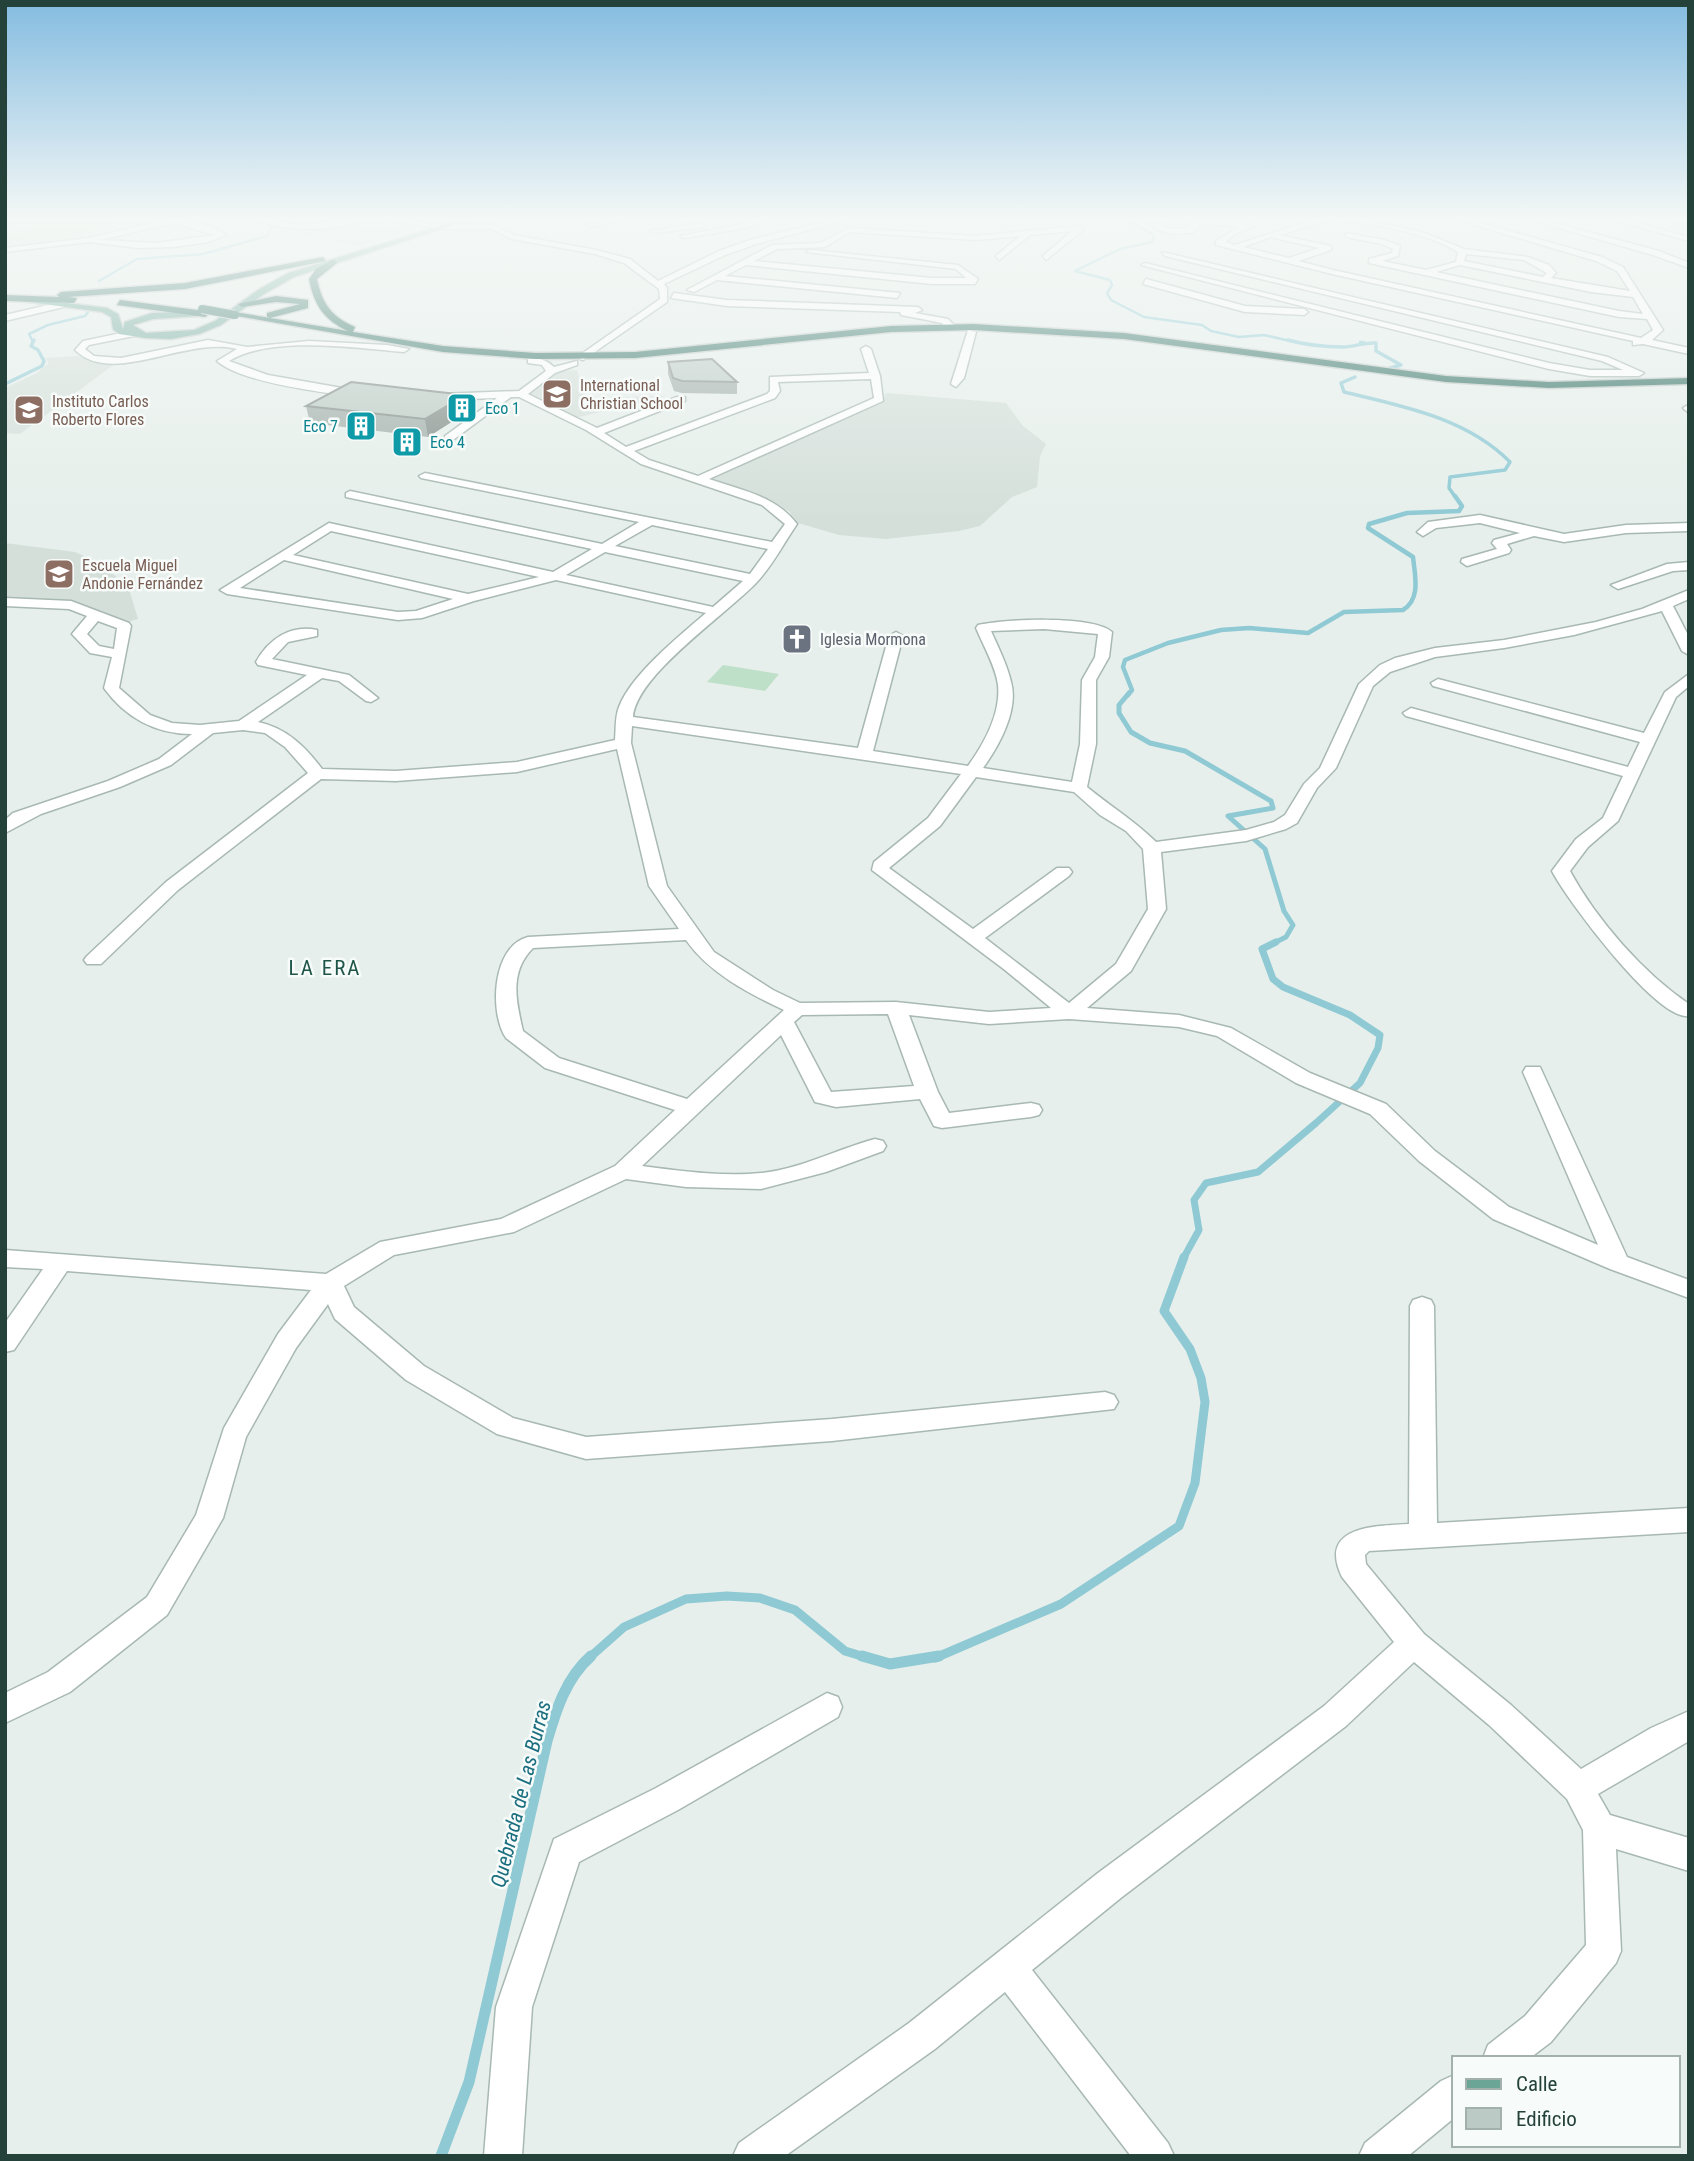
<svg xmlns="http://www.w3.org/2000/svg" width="1694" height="2161" font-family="'Roboto Condensed',sans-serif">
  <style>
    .built { fill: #d4dfda }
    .green { fill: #bfe0c8 }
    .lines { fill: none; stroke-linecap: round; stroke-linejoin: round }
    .stream-far6 { stroke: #8ec9d4; stroke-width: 2.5 }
    .stream-far5 { stroke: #8ec9d4; stroke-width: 3.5 }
    .stream-far4 { stroke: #8ec9d4; stroke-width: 4.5 }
    .stream-far3 { stroke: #8ec9d4; stroke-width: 5 }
    .stream-far2 { stroke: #8ec9d4; stroke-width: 7 }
    .stream-far1 { stroke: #8ec9d4; stroke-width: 9 }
    .stream { stroke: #8ec9d4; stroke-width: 11 }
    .minor-casing { stroke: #a8b8b2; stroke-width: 3 }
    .major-casing { stroke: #c2cac8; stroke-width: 3 }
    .highway-casing { stroke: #c2cac8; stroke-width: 3 }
    .minor { fill: #fff; fill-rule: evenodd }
    .major { fill: #6aa596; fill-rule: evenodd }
    .highway { fill: #2f6f62; fill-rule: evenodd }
    .highway-bridge-casing { stroke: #c2cac8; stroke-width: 10; stroke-linecap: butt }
    .highway-bridge { stroke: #2f6f62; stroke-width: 8 }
    .wall { fill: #a1aea9 }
    .shaded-wall { fill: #838d89 }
    .building { fill: #bbcac4; stroke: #838d89; stroke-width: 2 }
    .labels { text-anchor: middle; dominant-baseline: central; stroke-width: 5; stroke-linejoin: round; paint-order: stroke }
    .far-education-label { font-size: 16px; fill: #785e54; stroke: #f7fbf9; text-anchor: start }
    .far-culture-label { font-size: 16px; fill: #0d838f; stroke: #f7fbf9; text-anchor: start }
    .far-worship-label { font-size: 16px; fill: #5b616d; stroke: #f7fbf9; text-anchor: start }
    .neighbourhood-label { font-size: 21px; letter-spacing: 2px; fill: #1f5548; stroke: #f7fbf9 }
    .water-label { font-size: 21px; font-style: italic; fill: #1c6f80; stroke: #f7fbf9 }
  </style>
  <rect width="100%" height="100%" fill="#e6efeb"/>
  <!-- built -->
  <g class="built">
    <polygon points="5,218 163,218 67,239 5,245"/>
    <polygon points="252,218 302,225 360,218 432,224 359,246 300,235 311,229 281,228"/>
    <polygon points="77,356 116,363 20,434 5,433 5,388 37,373 49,363 45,358"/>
    <polygon points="577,370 586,398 666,396 575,418 528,392 559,371"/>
    <polygon points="886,393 1006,403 1022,425 1046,444 1040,456 1037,487 1012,497 980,526 959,531 886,539 839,535 798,523 789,511 709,478 882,402"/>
    <polygon points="5,543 75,552 98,562 128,586 138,619 124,623 76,604 5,598"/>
  </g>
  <!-- green -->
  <g class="green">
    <polygon points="5,218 118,220 81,233 5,242 5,233 24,233 40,227 15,223 5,226"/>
    <polygon points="723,665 779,674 765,691 707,682"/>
  </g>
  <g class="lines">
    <!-- stream-far6 -->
    <g class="stream-far6">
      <polyline points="1140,218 1129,221 1154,235 1152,242 1120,249 1075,271 1110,280 1112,285 1107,293 1111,300 1144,317 1202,325 1211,331 1239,337 1264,335 1295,342"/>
      <polyline points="99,281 137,259 203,254 267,236 272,226 298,218"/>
      <polyline points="33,342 29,334 48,325 85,316 88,312"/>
      <polyline points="1360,342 1364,342"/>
    </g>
    <!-- stream-far5 -->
    <g class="stream-far5">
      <path d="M1288 340C1306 345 1324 347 1343 347 1355 347 1364 342 1376 343V351L1401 365 1390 368"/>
      <path d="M1355 377 1341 383 1344 392C1402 406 1467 418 1510 462L1505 470 1450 477 1449 488 1456 498"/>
      <polyline points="5,384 42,366 44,361 38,350 31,346 34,340"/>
    </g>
    <!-- stream-far4 -->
    <path class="stream-far4" d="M1128 695 1132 690 1123 667 1125 660 1168 643 1221 630 1249 628 1308 633 1344 612 1403 610C1421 599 1415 576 1413 557L1368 528 1369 524 1407 513 1459 511 1462 506 1455 496"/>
    <!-- stream-far3 -->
    <polyline class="stream-far3" points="1129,693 1119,705 1119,713 1131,732 1150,743 1185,751 1271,801 1273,808 1228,816 1265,849 1284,911 1293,925 1286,937 1272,944"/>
    <!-- stream-far2 -->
    <polyline class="stream-far2" points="1183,1259 1199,1230 1194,1200 1206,1183 1258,1172 1316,1123 1360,1083 1378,1048 1380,1035 1350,1015 1283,987 1273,979 1262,949 1276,942"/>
    <!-- stream-far1 -->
    <g class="stream-far1">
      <polyline points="589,1658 624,1627 686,1599 727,1596 760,1598 795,1610 845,1651 868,1658"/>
      <polyline points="935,1658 1061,1604 1179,1526 1195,1483 1205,1402 1201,1378 1190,1349 1164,1311 1184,1257"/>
    </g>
    <!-- stream -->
    <g class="stream">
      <polyline points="862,1656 890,1664 939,1656"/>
      <path d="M441 2156 469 2082 547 1741C556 1710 566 1678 591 1656"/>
    </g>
    <!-- minor casing -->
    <g class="minor-casing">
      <g id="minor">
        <path d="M172 218H186L182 220 211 226 226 235 208 242 174 247 138 248 89 242 5 252V248L89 238ZM173 223 215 235 156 243 100 240Z"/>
        <path d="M256 218 297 225 370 218C344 230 280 235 256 218Z"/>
        <polygon points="373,218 446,225 493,225 514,235 596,250 630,259 658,281 719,251 750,240 841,218 854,218 756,244 725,255 664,284 667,288 667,302 583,360 580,359 580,355 660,299 659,289 624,263 595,254 512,239 492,229 446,229"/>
        <polygon points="617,218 634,218 591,227 587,225"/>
        <polygon points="759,218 770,218 745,228 684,238 680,236 743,224"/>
        <path d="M1149 218H1157L1156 222C1165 230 1176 229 1188 228L1190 222 1198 220 1254 222V226L1235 234 1225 242 1235 245 1316 219 1353 218 1422 232 1464 249 1528 257 1549 265 1556 273 1551 278 1630 291 1617 271 1596 261 1451 218H1463L1602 257 1623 267 1663 330 1652 340 1689 348V354L1643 344 1633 345V341L1332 274 1216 245V241L1240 226 1199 224 1194 232C1177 235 1160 235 1148 222ZM1328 221C1365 221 1426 232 1458 252L1456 262 1426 270 1382 261 1398 256 1400 246 1384 240 1346 233V237L1382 244 1393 249 1392 253 1369 259V263L1619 317 1647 319 1653 330 1641 338 1333 270 1298 261 1331 250V246L1279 235ZM1271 237 1274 238 1319 248 1289 258 1243 247ZM1466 254 1524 260 1547 273 1543 277 1464 261ZM1460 265 1591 292 1633 297 1643 314 1619 311 1436 272Z"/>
        <polygon points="1524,218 1536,218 1659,251 1689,263 1689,268 1653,255"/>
        <polygon points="1607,218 1619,218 1689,237 1689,241"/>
        <polygon points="1669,218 1689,220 1689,224 1669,220"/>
        <polygon points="701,223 704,227 654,233 650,231"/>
        <polygon points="1080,226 1083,230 1046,260 1043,256 1072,231 1030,235 999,260 996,256 1020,236 976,240 850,232 825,247 777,249 754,261 932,278 966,278 956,269 806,252 810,250 958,265 978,279 975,284 932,284 746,265 725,276 900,293 897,298 717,280 694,292 687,290 772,245 820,243 849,228 976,236"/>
        <polygon points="1162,252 1608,357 1644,373 1639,376 1590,376 1549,369 1141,265 1145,263 1549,363 1590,370 1623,370 1602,361 1165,256"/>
        <polygon points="1146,279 1245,306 1304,309 1308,312 1304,315 1245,312 1143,284"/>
        <polygon points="674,293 727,300 918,307 922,310 915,313 948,319 956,327 948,329 942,323 901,315 900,312 727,306 671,298"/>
        <polygon points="65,301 68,306 5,321 5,315"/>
        <polygon points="968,330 976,332 964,378 956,387 951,384"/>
        <path d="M131 331 134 332V336L89 345 85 349 94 356 121 358 208 340 247 347 309 341 387 345 409 349 404 352C356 348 271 335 229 361L268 375 365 392 366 394 361 397C326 393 242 383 217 361L237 349C185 336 113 387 75 350L83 341Z"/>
        <path d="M866 346 871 349 880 376 883 401 709 479C741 490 776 496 797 524 784 543 772 566 757 582 728 613 636 675 633 717L858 748 889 636 896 632 903 636 873 751 968 766C984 744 1001 713 998 685 996 667 983 645 976 628L978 625C1003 619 1093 615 1112 632L1109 657 1096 680V744L1087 787C1110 806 1135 821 1156 842L1246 830 1274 822 1285 815 1304 784 1320 768 1359 684 1380 665 1395 658 1435 648 1504 640 1596 622 1642 609 1689 590V599L1673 606 1689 637V655L1682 651 1662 611 1574 635 1504 648 1435 657 1390 672 1373 686 1336 768 1317 788 1297 823 1286 829 1246 841 1161 852 1166 909 1131 971 1087 1008 1179 1015 1231 1028 1310 1073 1386 1104 1435 1151 1509 1207 1598 1245 1523 1072 1526 1067H1540L1627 1257 1689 1280V1298L1610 1269 1493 1219 1419 1161 1370 1114 1296 1083 1217 1036 1179 1027 1069 1019 989 1024 909 1015 938 1092 949 1113 1031 1103 1039 1105 1042 1110 1039 1115 1031 1117 942 1128 934 1126 920 1099 836 1107 815 1102 781 1035 642 1166C680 1171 723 1177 761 1173 801 1169 837 1149 875 1139L883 1141 886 1146 883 1151 826 1172 761 1189 686 1187 626 1179 514 1232 394 1255 344 1286 354 1307 424 1366 513 1418 586 1437 832 1419 1105 1392 1114 1395 1118 1402 1114 1409 832 1441 586 1459 497 1434 406 1380 335 1319 328 1304 296 1348 246 1437 223 1518 167 1615 70 1692 5 1723V1693L48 1672 147 1597 196 1515 224 1428 278 1334 311 1290 67 1271 14 1350 5 1352V1323L43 1269 5 1267V1250L326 1274 380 1242 501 1219 615 1166 675 1110 545 1068 506 1038C489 1013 492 946 528 937L679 929 649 886 617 749 517 772 396 781 321 779 178 890 101 964H87L84 960 87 956 166 882 308 773 285 747 265 733 243 730 213 733 171 765 120 787 41 814 5 833V820L13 813 108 781 159 759 192 734C155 734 125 717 104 688L112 657 90 653 72 634 87 616 69 609 5 606V598L71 601 129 623 131 626 119 688 150 715 172 723 200 725 239 721 307 675 258 665 256 662C268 640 290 624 317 630V636L288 642 272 659 349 675 378 698 371 702 366 701 339 681 322 678 258 722C286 728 305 746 322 769L396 771 517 762 615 740C616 729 615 717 619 707 631 675 679 636 706 613L556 580 474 601 422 618 398 620 227 594 220 590 329 523 553 572 592 549 346 497V493L350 491 602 544 639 522 421 478 419 476 425 473 772 542 785 524 762 505 641 464 586 430 519 397H511L453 440H445V436L497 398 439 400 434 397 439 394 519 391 546 371 542 365 528 363V359C538 357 547 360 554 367L577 361V365L555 373 528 394 597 428 677 397H685V401L604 433 626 447 767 394 770 391V377L869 373 861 349ZM871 379 874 398 698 476 649 460 634 451 775 398 780 391 778 382ZM652 525 768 549 750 574 615 546ZM331 531 539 577 468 594 293 555ZM605 552 743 581 713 607 566 575ZM284 560 453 599 416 611 398 612 240 588ZM98 621 117 628 114 649 99 646 87 634ZM1044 629 1098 634 1095 657 1082 680 1080 744 1072 782 983 768C999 746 1019 710 1011 682 1007 664 998 647 991 631ZM632 726 961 774 928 818 874 862 872 870 1005 970 1051 1008 989 1012 896 1002 800 1003 773 990 714 952 667 886 631 743ZM976 777 1074 792 1100 815 1126 831 1143 849 1148 909 1116 964 1069 1003 985 938 1069 876 1072 872 1069 868H1057L973 929 889 868 940 826ZM686 940C709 973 748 993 784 1010L687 1099 559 1058 523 1031C516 1001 509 972 533 948ZM888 1014 914 1086 831 1092 794 1022 802 1015Z"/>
        <polygon points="1688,405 1689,405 1689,413 1683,408"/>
        <polygon points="1480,515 1564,534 1626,525 1689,523 1689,531 1626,533 1564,542 1534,536 1507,544 1511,550 1509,553 1467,566 1461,562 1462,559 1497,549 1492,543 1494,540 1520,533 1480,523 1436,528 1423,536 1417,532 1428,522"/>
        <polygon points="1689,562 1689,570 1673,571 1618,589 1611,585 1667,564"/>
        <path d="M1689 674V686L1676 697 1618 821 1588 847 1570 871C1596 919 1643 973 1689 1004V1016C1657 1021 1567 900 1552 871L1576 839 1603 818 1623 776 1406 716 1403 713 1411 708 1628 767 1640 742 1433 686 1431 683 1438 679 1644 733 1665 692Z"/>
        <path d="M1422 1297 1431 1300 1434 1306 1437 1523 1689 1508V1532L1369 1551 1365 1555 1366 1564 1424 1634 1511 1705 1581 1769 1651 1728 1689 1711V1741L1598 1794 1610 1815 1689 1838V1871L1616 1849 1621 1951 1616 1963 1551 2042 1530 2058H1483L1488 2045 1525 2016 1586 1945 1583 1830 1567 1799 1489 1725 1414 1662 1346 1726 1122 1897 1032 1970 1168 2143 1174 2156H1131L1005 1992 935 2049 785 2156H733L739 2143 909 2023 1098 1873 1324 1706 1394 1642 1342 1577C1317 1525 1377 1526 1409 1524L1410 1306 1413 1300Z"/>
        <polygon points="827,1693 838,1697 842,1707 838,1717 678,1810 579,1862 532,2007 522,2156 484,2156 496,2007 554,1839 656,1788"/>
        <polygon points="1454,2075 1454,2118 1408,2156 1359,2156 1365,2143 1441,2081"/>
      </g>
    </g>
    <!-- major casing -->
    <g class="major-casing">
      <polygon id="major" points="465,218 476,218 294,277 264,294 221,325 199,334 171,339 146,338 119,334 113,329 111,317 102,312 14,300 18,297 107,308 118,314 123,329 125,322 152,313 202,311 203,313 199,316 153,319 133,325 146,333 194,330 215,321 258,290 288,273"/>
    </g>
    <!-- highway casing -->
    <g class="highway-casing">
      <g id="highway">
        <polygon points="323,257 326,261 185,289 68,297 77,298 74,303 5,301 5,295 59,297 57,295 61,292 185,283"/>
        <path d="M334 259 337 263 317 279C322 304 332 317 355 327L353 332 443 346 536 353 635 352 891 326 974 324 1124 333 1446 376 1549 382 1689 378V384L1549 388 1446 382 1124 339 974 330 891 332 635 358 536 359 443 352 231 315 235 312 348 331C324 320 314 305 309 279L316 269Z"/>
        <polygon points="276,296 308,300 308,308 270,318 267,317 267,313 300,304 276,302 242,307 238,304"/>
        <polygon points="120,300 205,311 209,314 205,317 117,305"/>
      </g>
    </g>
    <!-- minor -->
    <use href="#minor" class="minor"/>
    <!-- major -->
    <use href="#major" class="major"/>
    <!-- highway -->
    <use href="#highway" class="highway"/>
    <!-- highway-bridge casing -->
    <g class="highway-bridge-casing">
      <polyline id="highway-bridge" points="202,309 235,315"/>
    </g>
    <!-- highway-bridge -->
    <use href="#highway-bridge" class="highway-bridge"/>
  </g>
  <!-- wall -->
  <g class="wall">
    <polygon points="668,362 737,382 737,394 682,393 674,391 668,374"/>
    <polygon points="465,395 467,412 428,437 310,423 306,406"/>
  </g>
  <!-- shaded-wall -->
  <polygon class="shaded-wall" points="465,395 467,412 428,437 425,419"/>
  <!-- building -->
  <g class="building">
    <polygon points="712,359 737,382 682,381 673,378 668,362"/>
    <polygon points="351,382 465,395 425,419 306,406"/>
  </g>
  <!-- sky -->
  <linearGradient id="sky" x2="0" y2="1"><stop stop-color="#84bce0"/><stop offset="0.42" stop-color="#f4f8f6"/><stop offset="1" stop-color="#f4f8f6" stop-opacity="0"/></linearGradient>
  <rect width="1694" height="521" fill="url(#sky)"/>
  <!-- icons -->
  <defs>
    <g id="school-square" transform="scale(1.575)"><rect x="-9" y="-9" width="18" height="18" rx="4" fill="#8d6e63" stroke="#f7fbf9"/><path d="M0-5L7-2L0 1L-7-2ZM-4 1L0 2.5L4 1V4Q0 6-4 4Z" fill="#fff"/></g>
    <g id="building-square" transform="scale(1.575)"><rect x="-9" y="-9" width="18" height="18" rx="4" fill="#0f9aa8" stroke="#f7fbf9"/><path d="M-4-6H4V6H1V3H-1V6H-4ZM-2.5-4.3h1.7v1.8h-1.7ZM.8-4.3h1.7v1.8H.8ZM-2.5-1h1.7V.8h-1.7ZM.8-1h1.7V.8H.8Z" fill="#fff"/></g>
    <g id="church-square" transform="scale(1.575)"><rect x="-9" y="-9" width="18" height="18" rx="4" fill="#6b7280" stroke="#f7fbf9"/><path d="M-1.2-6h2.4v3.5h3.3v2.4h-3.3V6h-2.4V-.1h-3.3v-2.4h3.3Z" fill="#fff"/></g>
  </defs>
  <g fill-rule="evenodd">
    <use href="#school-square" x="557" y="394"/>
    <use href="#building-square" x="462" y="408"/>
    <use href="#school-square" x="29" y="410"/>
    <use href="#building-square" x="361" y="426"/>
    <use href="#building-square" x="407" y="442"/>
    <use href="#school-square" x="59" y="574"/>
    <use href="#church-square" x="797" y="639"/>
  </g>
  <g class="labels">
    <!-- far-education labels -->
    <g class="far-education-label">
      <text x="580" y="385">International<tspan x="580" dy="18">Christian School</tspan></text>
      <text x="52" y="401">Instituto Carlos<tspan x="52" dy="18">Roberto Flores</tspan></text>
      <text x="82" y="565">Escuela Miguel<tspan x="82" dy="18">Andonie Fernández</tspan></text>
    </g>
    <!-- far-culture labels -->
    <g class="far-culture-label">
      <text x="485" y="408">Eco 1</text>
      <text x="338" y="426" text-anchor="end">Eco 7</text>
      <text x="430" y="442">Eco 4</text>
    </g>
    <!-- far-worship labels -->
    <g class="far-worship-label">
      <text x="820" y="639">Iglesia Mormona</text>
    </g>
    <!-- neighbourhood labels -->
    <g class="neighbourhood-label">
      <text x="325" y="968">LA ERA</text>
    </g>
    <!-- water labels -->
    <g class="water-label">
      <text transform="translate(521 1794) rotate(-76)">Quebrada de Las Burras</text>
    </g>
  </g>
  <!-- border -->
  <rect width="1694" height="2161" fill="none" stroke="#24423a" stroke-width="14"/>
  <!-- legend -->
  <rect x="1452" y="2056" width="228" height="91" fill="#f7fbf9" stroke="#a3b1ad" stroke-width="2"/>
  <rect x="1466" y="2079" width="35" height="10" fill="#6aa596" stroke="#a3b1ad" stroke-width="2"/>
  <text x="1516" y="2091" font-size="21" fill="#24423a">Calle</text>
  <rect x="1466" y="2108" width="35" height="21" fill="#bbcac4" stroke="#a3b1ad" stroke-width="2"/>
  <text x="1516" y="2126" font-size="21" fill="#24423a">Edificio</text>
</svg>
